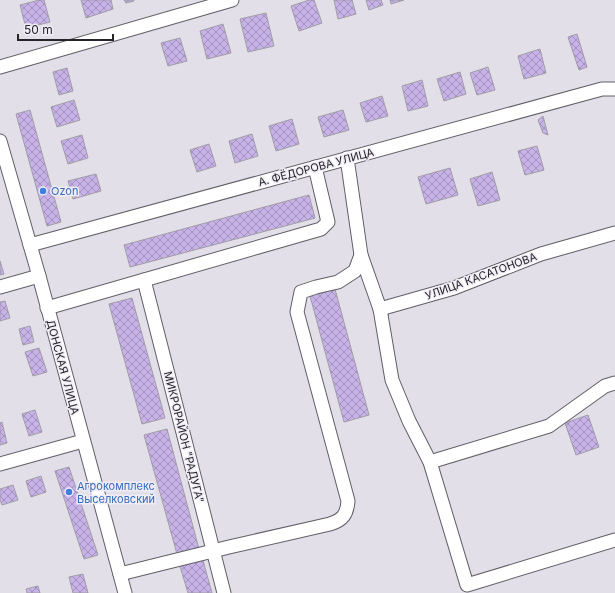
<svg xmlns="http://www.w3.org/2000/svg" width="615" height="593" font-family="Inter,sans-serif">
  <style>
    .building { fill: url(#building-cross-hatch); stroke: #a09ca5 }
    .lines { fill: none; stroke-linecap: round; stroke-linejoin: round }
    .minor-casing { stroke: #615e66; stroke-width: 15 }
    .minor { stroke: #fff; stroke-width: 13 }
    .shop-dot { fill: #3f7fe0; stroke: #f0edf7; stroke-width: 1.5 }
    .labels { text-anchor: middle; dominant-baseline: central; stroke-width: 3; stroke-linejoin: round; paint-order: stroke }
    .street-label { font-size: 11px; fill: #262428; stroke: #f0edf7 }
    .shop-label { font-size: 11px; fill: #366cbe; stroke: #f0edf7; text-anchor: start }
  </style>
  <defs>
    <pattern id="building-cross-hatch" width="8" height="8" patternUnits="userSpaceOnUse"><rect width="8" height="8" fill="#c8b3e8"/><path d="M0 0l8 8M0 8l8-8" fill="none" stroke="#a291bc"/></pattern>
  </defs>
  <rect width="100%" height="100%" fill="#e3dfe9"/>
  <!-- building -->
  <g class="building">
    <polygon points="39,0 44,0 50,22 26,28 20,5"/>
    <polygon points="81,0 111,0 113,9 86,18"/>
    <polygon points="124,0 134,0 134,1 126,3"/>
    <polygon points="309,0 314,0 322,23 299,31 291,6"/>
    <polygon points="334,0 352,0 356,14 338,19"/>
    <polygon points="366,0 381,0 383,5 369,10"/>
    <polygon points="390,0 404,0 391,4"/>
    <polygon points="266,13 274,46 248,52 240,19"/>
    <polygon points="223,24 231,53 207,59 200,31"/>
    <polygon points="577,34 587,67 579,70 568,37"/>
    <polygon points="180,38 187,61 168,66 161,43"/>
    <polygon points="540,49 546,73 524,79 518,56"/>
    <polygon points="488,67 495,90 477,95 470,73"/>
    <polygon points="67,68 73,91 59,95 53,72"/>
    <polygon points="460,72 466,94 444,101 437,79"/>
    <polygon points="422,80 428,106 408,111 402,86"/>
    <polygon points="382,96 388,116 366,122 360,103"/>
    <polygon points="74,100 80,120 57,127 51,107"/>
    <polygon points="30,110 61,222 47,226 16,114"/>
    <polygon points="343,110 349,130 324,137 318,117"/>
    <polygon points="543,116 548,135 543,133 538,120"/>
    <polygon points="292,119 299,144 276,151 269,126"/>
    <polygon points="252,134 258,156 235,163 229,141"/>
    <polygon points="82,135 88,158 68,164 61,141"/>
    <polygon points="209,144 216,166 197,172 190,150"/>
    <polygon points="537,146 544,170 525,175 518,151"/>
    <polygon points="450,168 458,195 426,204 418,177"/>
    <polygon points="492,172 500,200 478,206 470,179"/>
    <polygon points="96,174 101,191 73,199 68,181"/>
    <polygon points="309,195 315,218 130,267 124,245"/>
    <polygon points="0,261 4,274 0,275"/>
    <polygon points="335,289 369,415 344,422 310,296"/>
    <polygon points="132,298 165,418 142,424 109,304"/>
    <polygon points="5,301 10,318 0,321 0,302"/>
    <polygon points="30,326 34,342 23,345 19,329"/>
    <polygon points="39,348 47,372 33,376 25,352"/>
    <polygon points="35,410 42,432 29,436 22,414"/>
    <polygon points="588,415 599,447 576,455 565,423"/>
    <polygon points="2,422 7,443 0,445 0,423"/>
    <polygon points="167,429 199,549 177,554 144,435"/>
    <polygon points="69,467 98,555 84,559 55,471"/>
    <polygon points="41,476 46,492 31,497 26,481"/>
    <polygon points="13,485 18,500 2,505 0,500 0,489"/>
    <polygon points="202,557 212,593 188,593 179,563"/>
    <polygon points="83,574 88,593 73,593 69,577"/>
    <polygon points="38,586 40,593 27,593 26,589"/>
  </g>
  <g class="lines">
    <!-- minor casing -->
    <g class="minor-casing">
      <g id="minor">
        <polyline points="0,67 232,0"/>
        <polyline points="0,141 39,276 125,593"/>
        <polyline points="30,245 602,89 615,89"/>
        <polyline points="361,255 380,309 454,288 541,254 615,233"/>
        <polyline points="144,280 224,593"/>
        <polyline points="0,287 39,276"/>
        <polyline points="47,308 321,229 328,222 315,167"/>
        <polyline points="380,309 392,380 409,421 430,462 467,585 615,540"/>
        <polyline points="430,462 549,426 605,386 615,383"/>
        <polyline points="0,464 83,441"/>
        <path d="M120 574 229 547 330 524C343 520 347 514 348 501L297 312 301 292 316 287 338 282 355 271 361 255 347 158"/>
      </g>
    </g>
    <!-- minor -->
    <use href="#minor" class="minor"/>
  </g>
  <!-- markers -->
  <g class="shop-dot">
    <circle cx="43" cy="191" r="4"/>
    <circle cx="69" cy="492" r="4"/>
  </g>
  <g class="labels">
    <!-- street labels -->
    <g class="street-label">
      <text transform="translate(316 167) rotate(-15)">А. ФЁДОРОВА УЛИЦА</text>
      <text transform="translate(481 276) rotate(-20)">УЛИЦА КАСАТОНОВА</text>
      <text transform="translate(63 367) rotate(75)">ДОНСКАЯ УЛИЦА</text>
      <text transform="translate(184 437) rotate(76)">МИКРОРАЙОН "РАДУГА"</text>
    </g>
    <!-- shop labels -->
    <g class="shop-label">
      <text x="51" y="191">Ozon</text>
      <text x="77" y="486">Агрокомплекс<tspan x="77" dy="13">Выселковский</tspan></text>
    </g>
  </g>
  <!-- scale -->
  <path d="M18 34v6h95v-6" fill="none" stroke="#262428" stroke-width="2"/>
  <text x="24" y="34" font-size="12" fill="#262428" stroke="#f0edf7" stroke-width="3" paint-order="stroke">50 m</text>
</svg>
